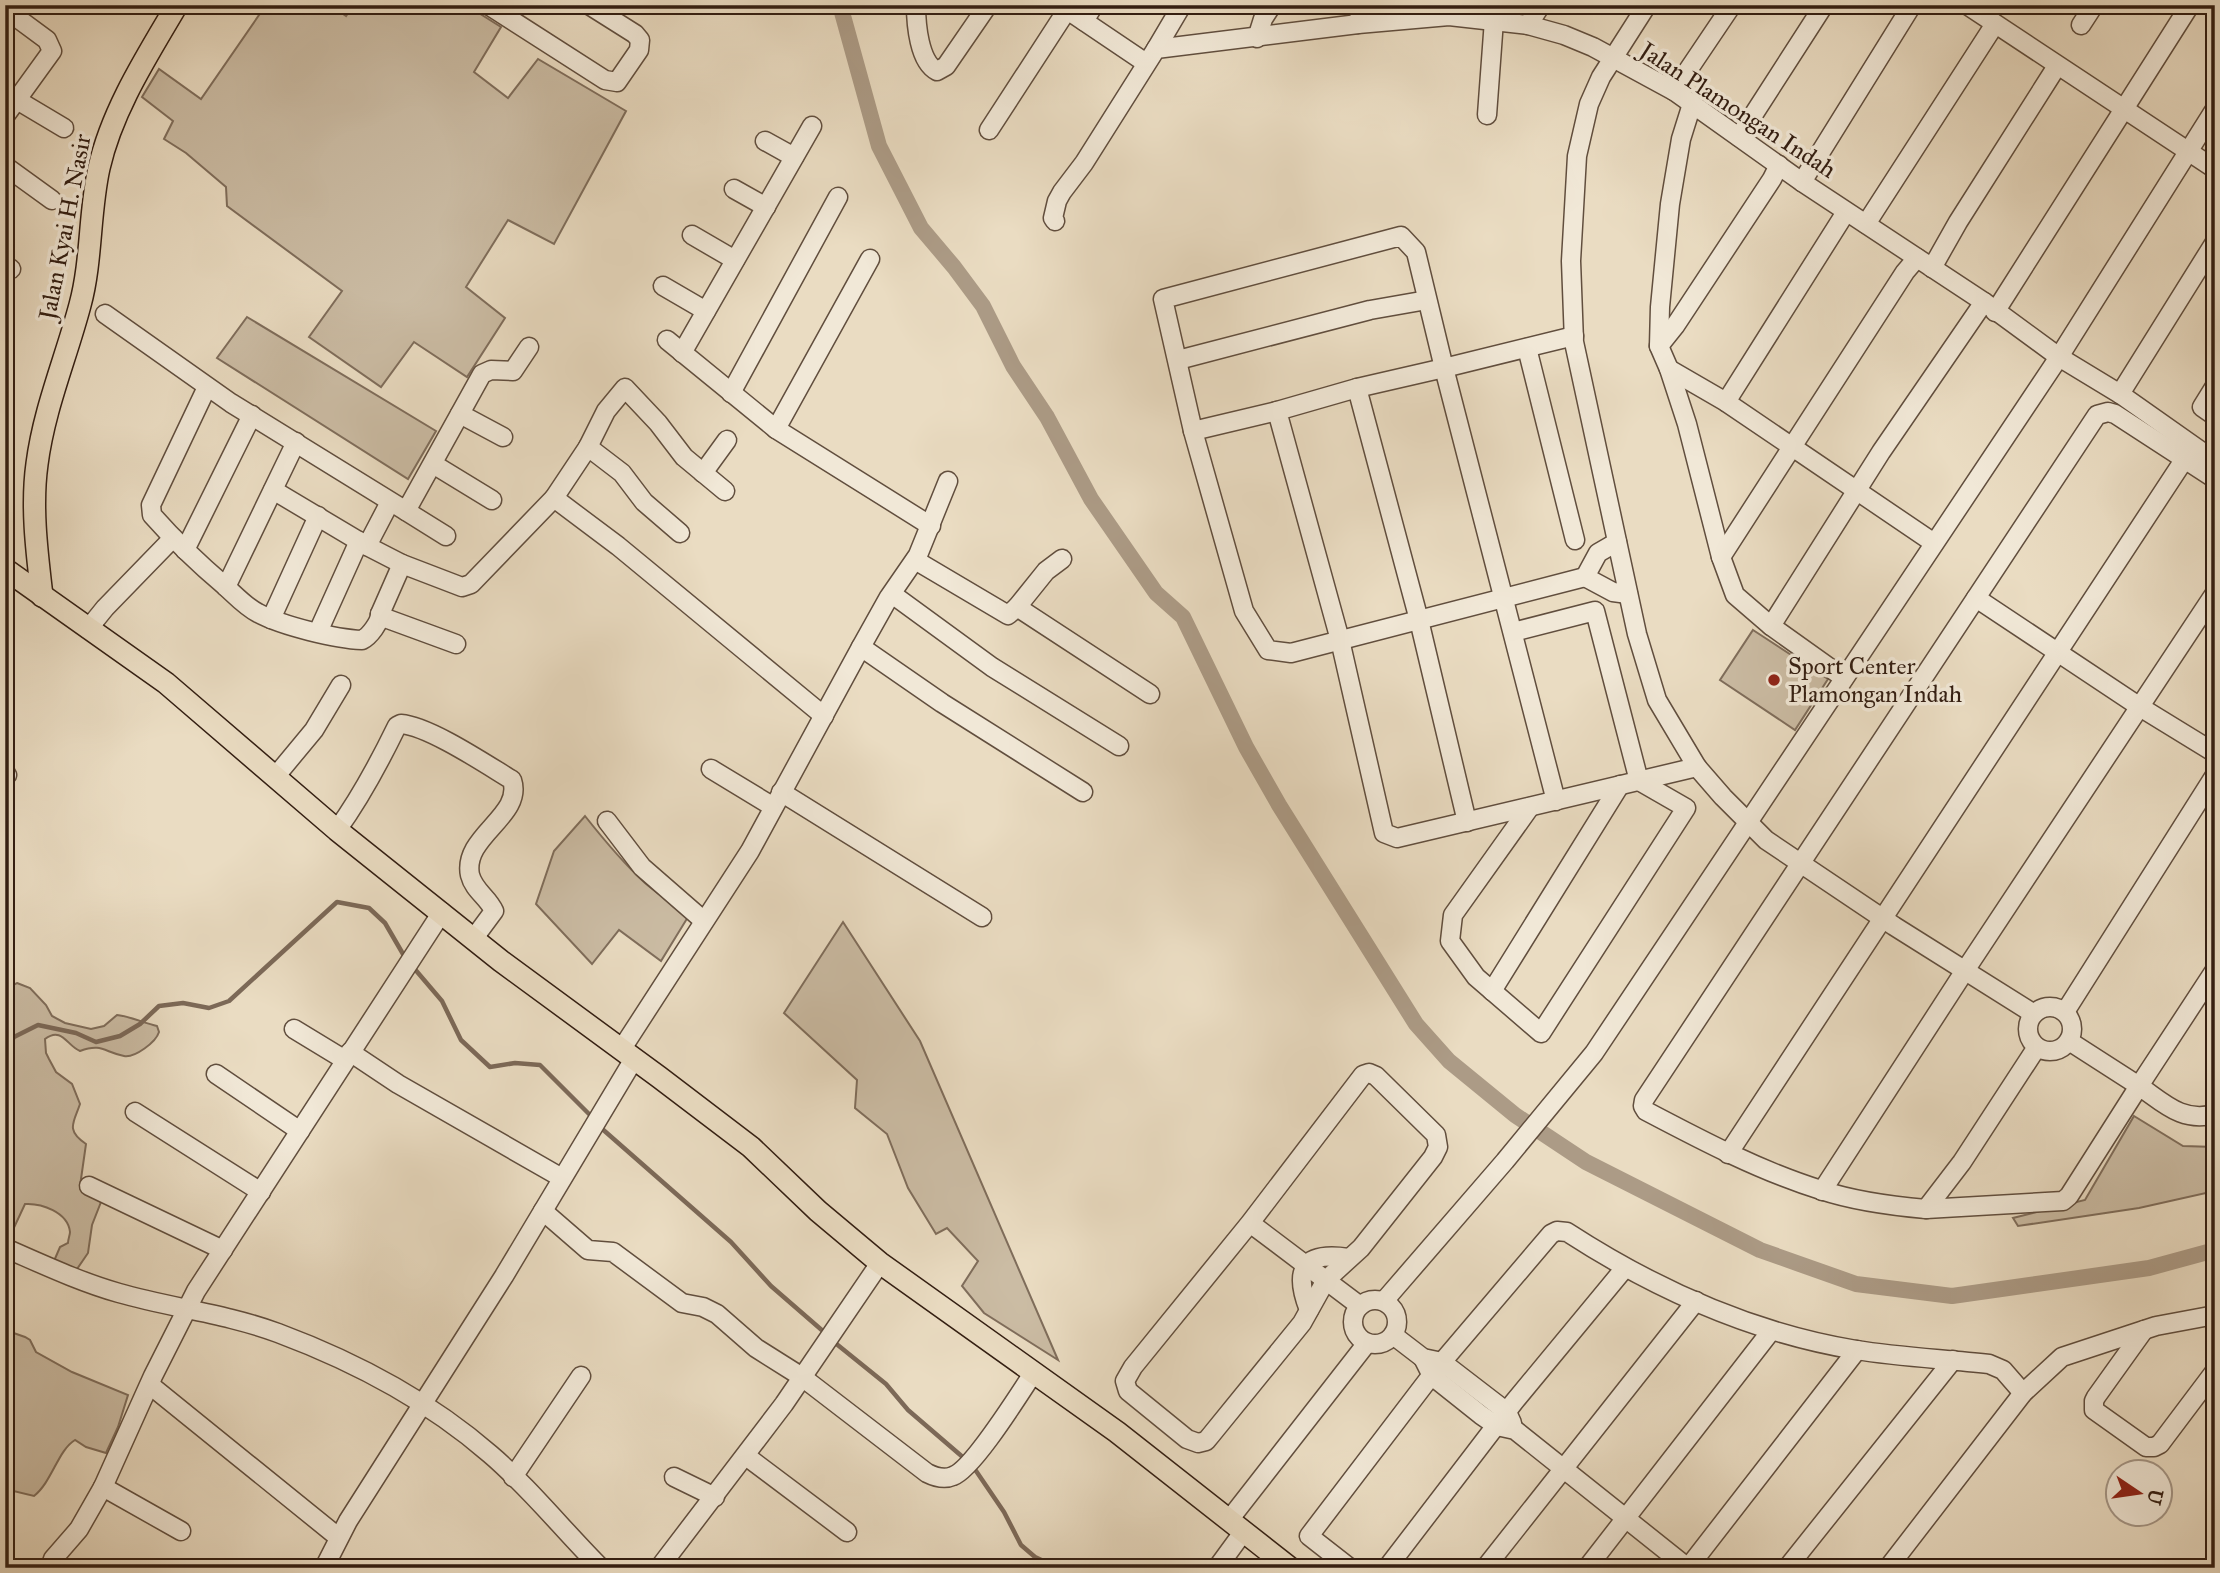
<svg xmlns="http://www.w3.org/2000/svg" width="2220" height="1573" font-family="'IM FELL Great Primer',serif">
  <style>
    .green { fill: #cbbca4; stroke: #7f6d5b; stroke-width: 2 }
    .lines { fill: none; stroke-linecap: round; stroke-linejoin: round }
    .stream { stroke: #7c6958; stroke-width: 4.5 }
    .canal { stroke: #ac9b86; stroke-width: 16 }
    .minor-casing { stroke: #614e3e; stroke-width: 21 }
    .major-casing { stroke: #331e12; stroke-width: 24 }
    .minor { stroke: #f1e8d7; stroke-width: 18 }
    .major { stroke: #eadcc2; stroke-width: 21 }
    .poi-dot { fill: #8f2418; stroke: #f1e8d7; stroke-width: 2.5 }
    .labels { text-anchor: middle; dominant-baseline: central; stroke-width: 7; stroke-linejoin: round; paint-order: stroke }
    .street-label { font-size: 24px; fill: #331e12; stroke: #f1e8d7 }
    .poi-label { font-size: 24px; fill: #331e12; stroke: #f1e8d7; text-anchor: start }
  </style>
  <rect width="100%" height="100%" fill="#eadcc2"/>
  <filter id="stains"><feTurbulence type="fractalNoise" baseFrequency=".00286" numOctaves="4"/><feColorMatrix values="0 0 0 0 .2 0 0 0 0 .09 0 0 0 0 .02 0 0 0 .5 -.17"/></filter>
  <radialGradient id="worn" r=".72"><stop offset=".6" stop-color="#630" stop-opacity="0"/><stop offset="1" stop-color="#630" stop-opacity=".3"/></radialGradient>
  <!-- green -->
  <g class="green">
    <path d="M266 5H304L312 12C327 0 332 6 346 16L354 5H466L501 27 474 72 508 98 538 59 626 111 554 244 508 220 466 287 505 318 467 377 414 342 381 387 309 337 342 291 227 206 226 187 186 153 164 139 173 121 142 97 159 69 201 99Z"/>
    <polygon points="247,317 436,431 408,479 217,358"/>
    <polygon points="1753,630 1828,679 1795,730 1720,680"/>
    <path d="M585 816C604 840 622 862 645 883 659 895 674 904 688 917L661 961 619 930 592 964 536 904 554 851Z"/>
    <polygon points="843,922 920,1041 1058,1360 984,1313 962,1286 978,1261 947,1228 936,1234 908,1188 887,1134 855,1108 857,1080 784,1013"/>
    <path d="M17 983 30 988 46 1005 52 1016 65 1023 91 1029 104 1026 117 1015C129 1016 144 1023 157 1026L159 1032C156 1042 135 1058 124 1056 104 1052 102 1043 80 1051 67 1046 62 1026 45 1039L46 1053 49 1059 56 1072 72 1084 80 1104C74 1122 65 1130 86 1144L80 1186 84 1192 101 1202 92 1225 88 1253 77 1269 54 1261 60 1247 68 1243C68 1239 70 1235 70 1232 68 1212 41 1203 25 1204L12 1232 5 1239V1035L11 1011 6 999 11 986Z"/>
    <polygon points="2134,1116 2183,1146 2215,1147 2215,1191 2139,1208 2018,1226 2013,1218 2085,1200"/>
    <path d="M5 1330 25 1337 30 1340 36 1352 72 1372 128 1395 118 1427 106 1453 86 1447 75 1440C58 1450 52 1482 34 1496L5 1489Z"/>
  </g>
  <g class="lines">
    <!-- stream -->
    <g class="stream">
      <polyline points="413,967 442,1001 461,1040 490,1067 515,1063 540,1065 592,1117"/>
      <polyline points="5,1053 14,1037 38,1025 76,1033 96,1042 120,1036 140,1024 159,1006 183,1003 209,1008 229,1001 337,902 369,908 385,923 403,954"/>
      <polyline points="5,1065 5,1088"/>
      <polyline points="600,1127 731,1242 771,1286 824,1332"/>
      <polyline points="834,1342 886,1384 908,1410 965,1459"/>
      <polyline points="972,1465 1004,1512 1021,1545 1035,1557 1052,1565 1083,1568"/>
    </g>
    <!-- canal -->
    <polyline class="canal" points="840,5 879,146 921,228 954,267 983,306 1013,366 1047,417 1091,499 1156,593 1183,617 1246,747 1279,805 1416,1024 1449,1061 1515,1115 1586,1162 1760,1250 1856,1284 1952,1296 2149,1268 2215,1250"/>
    <!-- minor casing -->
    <g class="minor-casing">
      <g id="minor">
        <polyline points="488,5 605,80 617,82 639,50 640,40 635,34 589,5"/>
        <path d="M916 5C916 24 919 62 937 71L946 66 988 5"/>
        <polyline points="1060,5 1146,63"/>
        <polyline points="1647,5 1601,77 1589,104 1577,156 1571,261 1574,342 1637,634 1657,700 1697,767 1723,797 1766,840 1894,926 2034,1014"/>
        <polyline points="1967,5 2215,169"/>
        <polyline points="5,9 47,40 52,51 5,116"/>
        <polyline points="1084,21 1094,5"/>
        <polyline points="1358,24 1362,5"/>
        <polyline points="1528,25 1541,5"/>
        <polyline points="2081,25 2094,5"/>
        <polyline points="1257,38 1263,19 1272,5"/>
        <polyline points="1156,49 1182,5"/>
        <polyline points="1674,91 1732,5"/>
        <polyline points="17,100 64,128"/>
        <polyline points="1692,104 1681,139 1670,204 1660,307 1659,346 1669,369 1687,424 1721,557 1735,595 1771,626 1844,678"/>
        <polyline points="1487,115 1494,20"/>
        <polyline points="989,130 1067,10"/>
        <polyline points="1739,137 1824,5"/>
        <polyline points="765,141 794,157"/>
        <polyline points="5,166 52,200"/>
        <polyline points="1802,182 1912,5"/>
        <polyline points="734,189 766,207"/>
        <polyline points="1055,221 1053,218 1057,201 1062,192 1084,163 1156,49 1358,24 1449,16 1528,25 1564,35 1593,47 1674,91 1802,182 1984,302 2059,357 2120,394 2215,461"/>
        <polyline points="1866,224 1995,24"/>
        <polyline points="692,235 735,260"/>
        <polyline points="5,265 11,269"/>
        <polyline points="1932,268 1958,222 2057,66"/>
        <polyline points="663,286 706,311"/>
        <polyline points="1995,312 2190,5"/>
        <polyline points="105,314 231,403 406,511 482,374 491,370 513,371 529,347"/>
        <polyline points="1574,336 1444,368 1416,252 1401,236 1163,299 1193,431 1244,611 1268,650 1291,653 1585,577 1598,553 1617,542"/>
        <polyline points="667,340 776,429 931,526"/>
        <polyline points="1659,346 1675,326 1772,179 1779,165"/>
        <polyline points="1527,348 1575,540"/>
        <polyline points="682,353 812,126"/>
        <polyline points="1178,360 1370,310 1427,300"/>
        <polyline points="1669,369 1726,402 1934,543"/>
        <polyline points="2215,386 2202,407 2215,416"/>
        <path d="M207 387 151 505 152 515C175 541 199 564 225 586 236 596 246 607 258 613 282 626 336 639 362 640 370 636 380 622 380 614L385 618 456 644"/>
        <polyline points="1357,388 1277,411 1340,640 1384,833 1397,838 1697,767"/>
        <polyline points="731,393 838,197"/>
        <polyline points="2120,394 2215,242"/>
        <polyline points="1726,402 1846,212"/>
        <polyline points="460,414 503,437"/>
        <polyline points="776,429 870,259"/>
        <polyline points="1193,431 1277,411"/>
        <polyline points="588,447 622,473 644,502 680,533"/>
        <polyline points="433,464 492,500"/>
        <polyline points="703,473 727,440"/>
        <polyline points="273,490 367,546 402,564 462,587 471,584 554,498 618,546 824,716"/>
        <polyline points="554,498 588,447 606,411 625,388 658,423 684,457 725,491"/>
        <polyline points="406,511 446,536"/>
        <polyline points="367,546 390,502"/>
        <polyline points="185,550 252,415"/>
        <polyline points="1721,557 1905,272 1917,258"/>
        <polyline points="915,560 1008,615 1017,607 1150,694"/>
        <polyline points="1585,577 1613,592 1628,594"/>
        <polyline points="226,587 296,442"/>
        <polyline points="892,594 992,667 1119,746"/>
        <polyline points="1976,598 2140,707 2215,753"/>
        <polyline points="1017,607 1046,571 1062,559"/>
        <polyline points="380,614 402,564"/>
        <polyline points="271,619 318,516"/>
        <polyline points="1771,626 1881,452 1984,302"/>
        <polyline points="88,629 105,608 173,538"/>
        <polyline points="318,632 359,541"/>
        <polyline points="1513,632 1595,611 1639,781 1686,808 1541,1033 1476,977 1450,941 1453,915 1530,807"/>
        <polyline points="861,647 942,703 1083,792"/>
        <polyline points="711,769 772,806"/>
        <polyline points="5,774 7,775"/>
        <polyline points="275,777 314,730 341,685"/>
        <polyline points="781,792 982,917"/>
        <polyline points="607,821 642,867 704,921"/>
        <polyline points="1467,822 1419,620 1357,388 1444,368 1556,801"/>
        <path d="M337 830C361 797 379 763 397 726L401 724C429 726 487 765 512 780 524 816 462 836 470 875 474 891 488 897 494 911L474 938"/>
        <polyline points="1492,991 1620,785"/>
        <circle cx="2050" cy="1029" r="22"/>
        <polyline points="2065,1012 2215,775"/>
        <polyline points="294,1029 345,1060"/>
        <polyline points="2069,1041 2139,1086 2215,970"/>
        <path d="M2037 1047 1962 1162 1926 1209C1892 1206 1854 1201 1821 1190 1760 1171 1703 1141 1646 1111L1643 1106 1644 1100 2097 415 2108 412 2115 414 2215 479"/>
        <polyline points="621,1050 750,851 861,647 889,597 918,555 948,481"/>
        <polyline points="350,1052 398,1084 562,1178"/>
        <polyline points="216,1074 300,1131"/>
        <polyline points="135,1112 261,1192"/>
        <polyline points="1728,1154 2184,460"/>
        <polyline points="89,1186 223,1250"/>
        <polyline points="1822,1191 1964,972 2215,593"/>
        <path d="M1926 1209 2063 1201 2069 1196 2139 1086C2164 1103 2182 1123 2215 1114"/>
        <path d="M543 1211 588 1250 613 1252 682 1303 703 1307 717 1314 756 1348 802 1377 927 1473C935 1477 944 1480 953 1476 973 1469 1020 1393 1034 1372"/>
        <polyline points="1250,1223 1363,1075 1369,1073 1376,1076 1436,1135 1438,1147 1433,1157 1361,1248 1326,1280 1302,1323 1211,1435 1206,1441 1198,1443 1187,1439 1128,1391 1125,1381 1133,1367 1250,1223 1360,1306"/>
        <path d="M5 1248C42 1264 80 1282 119 1293 172 1308 227 1314 278 1333 353 1361 429 1401 490 1454 530 1488 563 1530 601 1568"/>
        <circle cx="1375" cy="1322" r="22"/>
        <polyline points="1384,1301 1505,1161 1594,1053 2059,357 2215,109"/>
        <path d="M1309 1310C1293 1270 1303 1251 1348 1258"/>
        <polyline points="2144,1330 2096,1397 2094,1401 2094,1410 2146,1447 2154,1447 2160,1444 2215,1371"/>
        <polyline points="1393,1335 1423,1358 1442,1362 1507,1412 1512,1423"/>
        <polyline points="1423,1358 1432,1376 1481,1415 1497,1426 1515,1430 1688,1568"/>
        <polyline points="150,1385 338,1537"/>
        <polyline points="746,1456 847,1532"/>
        <polyline points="513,1477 581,1376"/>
        <polyline points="674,1477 715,1497"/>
        <polyline points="103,1487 181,1531"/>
        <polyline points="1229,1520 1367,1343"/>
        <polyline points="50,1568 53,1559 79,1529 103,1487 153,1376 196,1291 442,912"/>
        <polyline points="324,1568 348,1521 504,1276 634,1059"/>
        <polyline points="659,1568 784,1404 880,1263"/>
        <polyline points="1217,1568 1244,1531"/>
        <path d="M1350 1568 1309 1536 1437 1368 1551 1234 1557 1231 1567 1232C1655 1289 1753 1333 1856 1350 1900 1357 1945 1359 1989 1364L2003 1370 2023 1393"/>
        <polyline points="1387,1568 1514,1402 1624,1269"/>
        <polyline points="1485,1568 1696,1301"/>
        <polyline points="1587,1568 1771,1331"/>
        <polyline points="1688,1568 1857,1350"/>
        <polyline points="1787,1568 1953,1360"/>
        <polyline points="1888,1568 2023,1393 2062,1357 2156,1326 2215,1315"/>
      </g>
    </g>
    <!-- major casing -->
    <g class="major-casing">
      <g id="major">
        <polyline points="5,569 166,683 337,830 501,961 659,1077 751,1147 818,1211 880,1263 1117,1432 1290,1568"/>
        <path d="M42 596C37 553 31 507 37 464 44 409 66 358 80 305 92 261 89 213 99 168 112 110 147 56 177 5"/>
      </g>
    </g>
    <!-- minor -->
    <use href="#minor" class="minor"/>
    <!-- major -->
    <use href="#major" class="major"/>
  </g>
  <!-- markers -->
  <circle class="poi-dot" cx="1774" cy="680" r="7"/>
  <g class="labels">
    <!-- street labels -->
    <g class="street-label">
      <text transform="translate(1738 110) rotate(33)">Jalan Plamongan Indah</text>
      <text transform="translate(65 227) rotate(-79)">Jalan Kyai H. Nasir</text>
    </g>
    <!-- poi labels -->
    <g class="poi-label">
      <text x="1788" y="666">Sport Center<tspan x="1788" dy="28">Plamongan Indah</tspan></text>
    </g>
  </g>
  <!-- margin -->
  <rect width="2220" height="1573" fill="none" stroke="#eadcc2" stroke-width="28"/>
  <rect x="7" y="7" width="2206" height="1559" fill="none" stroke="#331e12" stroke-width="3.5"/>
  <rect x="14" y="14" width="2192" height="1545" fill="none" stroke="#331e12" stroke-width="2"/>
  <!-- north arrow -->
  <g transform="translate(2139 1493) rotate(103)"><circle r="33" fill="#f1e8d7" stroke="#a59788" stroke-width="2"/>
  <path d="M0-5L12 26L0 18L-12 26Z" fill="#8f2418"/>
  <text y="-10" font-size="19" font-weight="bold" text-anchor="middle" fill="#331e12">U</text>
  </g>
  <rect width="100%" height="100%" filter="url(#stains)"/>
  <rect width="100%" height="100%" fill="url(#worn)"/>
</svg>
